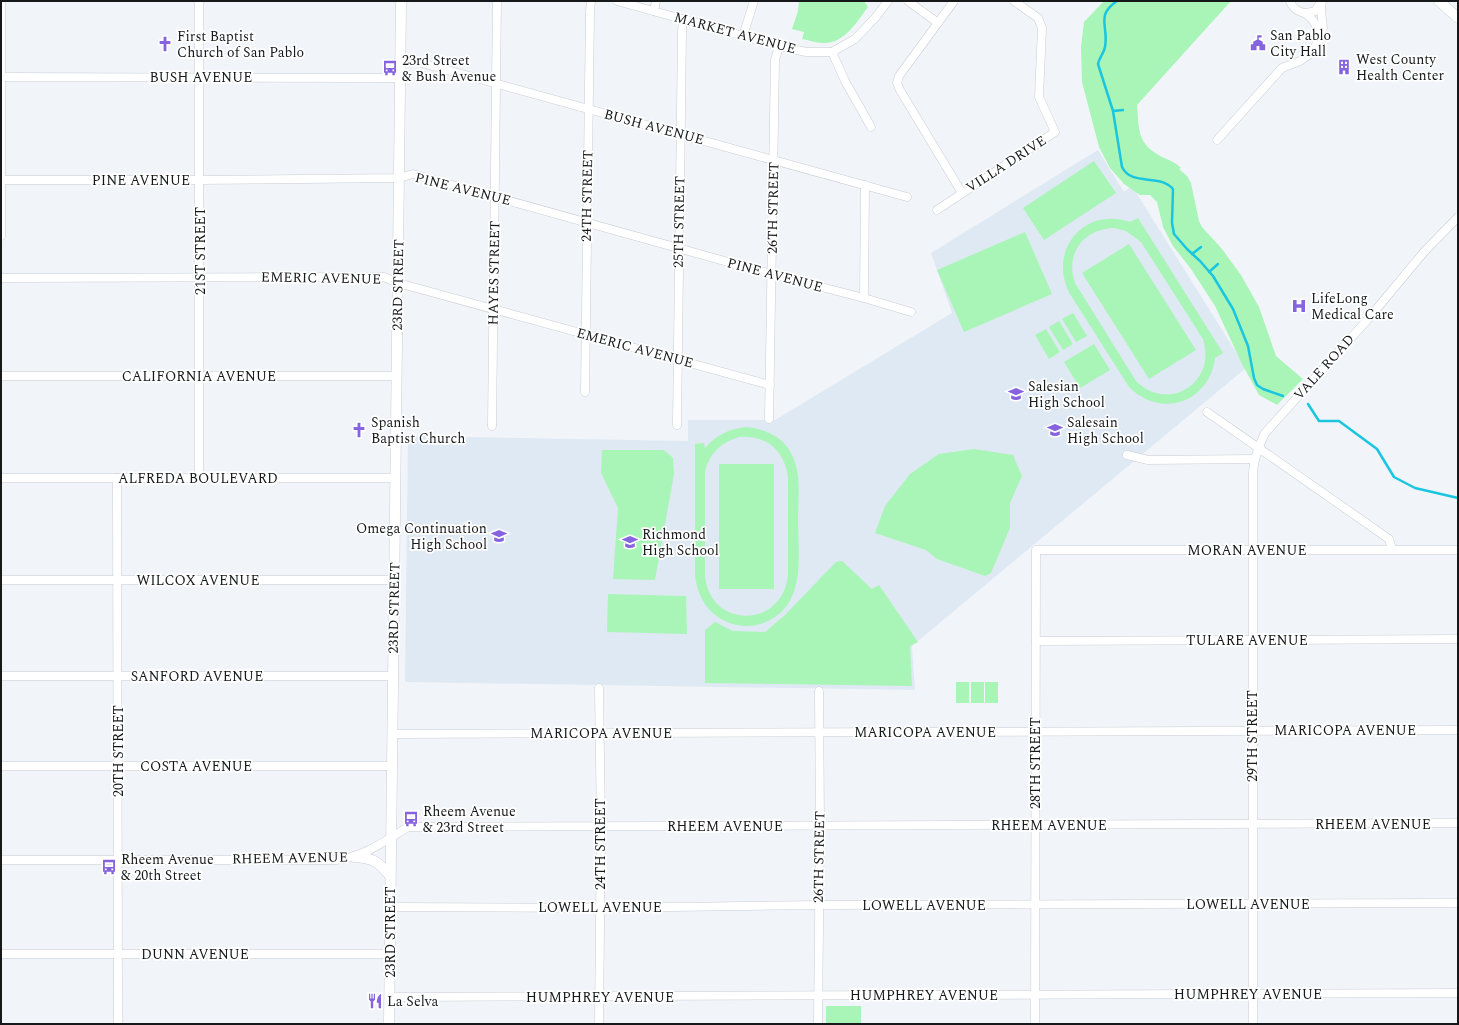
<svg xmlns="http://www.w3.org/2000/svg" width="1459" height="1025" font-family="Spectral,serif">
  <style>
    .built { fill: #dfe9f3 }
    .green { fill: #a8f5b7; fill-rule: evenodd }
    .lines { fill: none; stroke-linecap: round; stroke-linejoin: round }
    .stream { stroke: #1ac5e0; stroke-width: 2.5 }
    .minor-casing { stroke: #c9cdd2; stroke-width: 9 }
    .major-casing { stroke: #c9cdd2; stroke-width: 11 }
    .minor { stroke: #fff; stroke-width: 8 }
    .major { stroke: #fff; stroke-width: 10 }
    .labels { text-anchor: middle; dominant-baseline: central; stroke-width: 3.5; stroke-linejoin: round; paint-order: stroke }
    .street-label { font-size: 14px; fill: #17181a; stroke: #fff }
    .poi-label { font-size: 14px; fill: #17181a; stroke: #fff; text-anchor: start }
  </style>
  <rect width="100%" height="100%" fill="#f1f5fa"/>
  <!-- built -->
  <polygon class="built" points="1098,150 1124,192 1132,186 1246,368 912,646 915,690 405,682 408,436 688,441 688,420 775,420 952,313 931,253"/>
  <!-- green -->
  <g class="green">
    <path d="M799 1H864L868 7C857 21 845 44 823 43 816 43 809 40 802 39L804 32 792 29 798 11Z"/>
    <path d="M1104 1H1231L1137 105C1139 130 1137 144 1162 157 1169 160 1175 162 1181 168L1179 169 1187 176 1191 183 1199 221 1202 227 1222 249 1241 275 1259 307 1276 356 1303 379 1277 405 1259 395 1242 364 1215 306 1191 269 1173 246 1163 227 1157 202 1150 195H1140L1124 184 1110 168 1099 147 1082 82 1081 47 1084 22Z"/>
    <polygon points="1094,161 1116,193 1044,240 1023,208"/>
    <path d="M1138 218 1223 353 1215 358C1209 403 1161 419 1129 387L1070 294C1047 251 1084 206 1130 222ZM1114 228 1126 231 1141 242 1203 339C1217 383 1168 413 1136 381L1075 283C1065 254 1083 229 1114 228Z"/>
    <polygon points="1025,232 1052,294 964,332 937,270"/>
    <polygon points="1129,244 1196,350 1149,379 1082,273"/>
    <polygon points="1073,313 1087,336 1076,342 1062,319"/>
    <polygon points="1059,321 1073,344 1063,350 1049,327"/>
    <polygon points="1046,329 1060,352 1049,359 1035,335"/>
    <polygon points="1094,344 1110,370 1080,388 1064,362"/>
    <path d="M746 427C765 429 782 436 791 453 802 473 798 498 798 519 798 556 807 604 766 622 753 628 738 627 725 621 706 612 697 594 695 575V444L704 443 705 448C716 435 729 429 746 427ZM739 437C767 435 785 451 788 478V574C784 629 709 630 705 575V471C710 453 721 442 739 437Z"/>
    <polygon points="974,449 1013,455 1022,476 1010,503 1010,528 991,573 985,576 937,559 926,550 875,533 885,506 910,474 939,454"/>
    <polygon points="602,450 664,450 673,458 674,474 655,580 613,579 618,508 601,473"/>
    <rect x="719" y="464" width="55" height="125"/>
    <polygon points="842,561 872,589 879,585 918,642 910,646 912,686 705,683 705,630 715,622 733,631 765,632 785,615 836,562"/>
    <polygon points="608,594 686,596 687,634 607,632"/>
    <rect x="956" y="682" width="13" height="21"/>
    <rect x="971" y="682" width="13" height="21"/>
    <rect x="985" y="682" width="13" height="21"/>
    <rect x="826" y="1006" width="35" height="18"/>
  </g>
  <g class="lines">
    <!-- stream -->
    <g class="stream">
      <path d="M1117 1C1095 16 1109 26 1105 47 1104 53 1099 58 1098 64L1113 111 1122 167C1132 187 1159 173 1173 189L1172 223 1174 234 1187 249 1200 261 1213 276 1233 309 1248 346 1254 378 1257 385 1263 389 1283 396"/>
      <polyline points="1113,111 1123,110"/>
      <polyline points="1192,254 1201,247"/>
      <polyline points="1209,272 1218,264"/>
      <polyline points="1308,404 1319,421 1339,421 1377,449 1394,477 1415,488 1458,498"/>
    </g>
    <!-- minor casing -->
    <g class="minor-casing">
      <g id="minor">
        <polyline points="617,1 779,46 806,52 832,52"/>
        <polyline points="908,1 938,23"/>
        <polyline points="954,1 899,76 897,83 900,90 962,193"/>
        <path d="M1290 1C1294 12 1304 15 1315 11L1321 2"/>
        <polyline points="654,11 656,1"/>
        <path d="M1304 13C1315 19 1317 26 1319 39"/>
        <polyline points="743,36 754,1"/>
        <polyline points="832,52 845,81 871,127"/>
        <polyline points="832,52 855,39 875,18 888,1"/>
        <polyline points="400,57 907,197"/>
        <polyline points="1,77 400,78"/>
        <polyline points="1217,140 1282,68 1300,61 1310,54 1319,41 1323,28 1321,10 1322,1"/>
        <polyline points="1,180 199,180 399,178 413,174 771,274 864,298 911,312"/>
        <polyline points="937,210 1055,132 1039,97 1042,28 1038,18 1014,1"/>
        <polyline points="1,236 1,1"/>
        <polyline points="1,278 384,277 398,283 770,385"/>
        <polyline points="864,298 865,185"/>
        <polyline points="1,376 397,376"/>
        <polyline points="585,392 590,12 591,1"/>
        <polyline points="1207,412 1389,539 1392,549"/>
        <polyline points="769,419 775,60 779,46"/>
        <polyline points="677,425 682,32 683,19"/>
        <polyline points="492,426 497,1"/>
        <polyline points="1127,455 1148,460 1255,459"/>
        <polyline points="1,478 395,478"/>
        <polyline points="117,478 118,1024"/>
        <polyline points="199,478 199,1"/>
        <polyline points="1,580 394,580"/>
        <polyline points="1036,641 1458,639"/>
        <polyline points="1,676 393,676"/>
        <polyline points="599,688 601,827 599,1024"/>
        <polyline points="392,734 1458,730"/>
        <polyline points="1,766 392,766"/>
        <path d="M1 860H336C364 857 385 841 408 827L1458 823"/>
        <polyline points="390,907 600,908 818,905 1458,903"/>
        <polyline points="1,954 390,954"/>
        <polyline points="389,997 1458,993"/>
        <polyline points="818,1024 820,826 819,691"/>
        <polyline points="1035,1024 1036,550 1458,550"/>
        <path d="M1253 1024V475C1253 460 1259 446 1265 433L1369 318 1424 252 1458 217"/>
      </g>
    </g>
    <!-- major casing -->
    <g class="major-casing">
      <g id="major">
        <polyline points="1439,1 1458,18"/>
        <path d="M354 857C373 858 378 861 390 876"/>
        <polyline points="389,1024 401,1"/>
      </g>
    </g>
    <!-- minor -->
    <use href="#minor" class="minor"/>
    <!-- major -->
    <use href="#major" class="major"/>
  </g>
  <!-- icons -->
  <defs>
    <g id="civic-bare" transform="scale(1.2)"><path d="M-.6-6.5H3V-4.5H.6V-3L4-1V1h2V6H-6V1h2V-1L-.6-3ZM-1.2 2.5V6h2.4V2.5Z" fill="#8664df" stroke="#fff" stroke-width="2.5" paint-order="stroke"/></g>
    <g id="church-bare" transform="scale(1.2)"><path d="M-1.2-6h2.4v3.5h3.3v2.4h-3.3V6h-2.4V-.1h-3.3v-2.4h3.3Z" fill="#8664df" stroke="#fff" stroke-width="2.5" paint-order="stroke"/></g>
    <g id="building-bare" transform="scale(1.2)"><path d="M-4-6H4V6H1V3H-1V6H-4ZM-2.5-4.3h1.7v1.8h-1.7ZM.8-4.3h1.7v1.8H.8ZM-2.5-1h1.7V.8h-1.7ZM.8-1h1.7V.8H.8Z" fill="#8664df" stroke="#fff" stroke-width="2.5" paint-order="stroke"/></g>
    <g id="bus-bare" transform="scale(1.2)"><path d="M-5-6H5V4H4V6H2V4H-2V6H-4V4H-5ZM-3.5-4V0h7V-4ZM-3.5 1.2v1.5H-2V1.2ZM2 1.2v1.5H3.5V1.2Z" fill="#8664df" stroke="#fff" stroke-width="2.5" paint-order="stroke"/></g>
    <g id="hospital-bare" transform="scale(1.2)"><path d="M-5-5h3v3.5h4V-5h3V5h-3V1.5h-4V5h-3Z" fill="#8664df" stroke="#fff" stroke-width="2.5" paint-order="stroke"/></g>
    <g id="school-bare" transform="scale(1.2)"><path d="M0-5L7-2L0 1L-7-2ZM-4 1L0 2.5L4 1V4Q0 6-4 4Z" fill="#8664df" stroke="#fff" stroke-width="2.5" paint-order="stroke"/></g>
    <g id="restaurant-bare" transform="scale(1.2)"><path d="M-5-6h1v4h1v-4h1v4h1v-4h1v5L-1.5 .5V6h-2V.5L-5-1ZM5-6V6H3V1.5H1.5Q1.5-4 5-6Z" fill="#8664df" stroke="#fff" stroke-width="2.5" paint-order="stroke"/></g>
  </defs>
  <g fill-rule="evenodd">
    <use href="#civic-bare" x="1258" y="43"/>
    <use href="#church-bare" x="165" y="44"/>
    <use href="#building-bare" x="1344" y="67"/>
    <use href="#bus-bare" x="390" y="68"/>
    <use href="#hospital-bare" x="1299" y="306"/>
    <use href="#school-bare" x="1016" y="394"/>
    <use href="#church-bare" x="359" y="430"/>
    <use href="#school-bare" x="1055" y="430"/>
    <use href="#school-bare" x="499" y="536"/>
    <use href="#school-bare" x="630" y="542"/>
    <use href="#bus-bare" x="411" y="819"/>
    <use href="#bus-bare" x="109" y="867"/>
    <use href="#restaurant-bare" x="375" y="1001"/>
  </g>
  <g class="labels">
    <!-- street labels -->
    <g class="street-label">
      <text transform="translate(735 33) rotate(15)">MARKET AVENUE</text>
      <text x="201" y="77">BUSH AVENUE</text>
      <text transform="translate(654 127) rotate(15)">BUSH AVENUE</text>
      <text transform="translate(1006 164) rotate(-33)">VILLA DRIVE</text>
      <text x="141" y="180">PINE AVENUE</text>
      <text transform="translate(463 189) rotate(14)">PINE AVENUE</text>
      <text transform="translate(587 196) rotate(-89)">24TH STREET</text>
      <text transform="translate(773 208) rotate(-89)">26TH STREET</text>
      <text transform="translate(679 222) rotate(-89)">25TH STREET</text>
      <text transform="translate(200 251) rotate(-90)">21ST STREET</text>
      <text transform="translate(494 273) rotate(-89)">HAYES STREET</text>
      <text transform="translate(775 275) rotate(15)">PINE AVENUE</text>
      <text transform="translate(321 278) rotate(1)">EMERIC AVENUE</text>
      <text transform="translate(398 285) rotate(-89)">23RD STREET</text>
      <text transform="translate(635 348) rotate(15)">EMERIC AVENUE</text>
      <text transform="translate(1324 367) rotate(-48)">VALE ROAD</text>
      <text x="199" y="376">CALIFORNIA AVENUE</text>
      <text x="198" y="478">ALFREDA BOULEVARD</text>
      <text x="1247" y="550">MORAN AVENUE</text>
      <text x="198" y="580">WILCOX AVENUE</text>
      <text transform="translate(394 608) rotate(-89)">23RD STREET</text>
      <text x="1247" y="640">TULARE AVENUE</text>
      <text x="197" y="676">SANFORD AVENUE</text>
      <text x="1345" y="730">MARICOPA AVENUE</text>
      <text x="925" y="732">MARICOPA AVENUE</text>
      <text x="601" y="733">MARICOPA AVENUE</text>
      <text transform="translate(1252 736) rotate(-90)">29TH STREET</text>
      <text transform="translate(118 751) rotate(-90)">20TH STREET</text>
      <text transform="translate(1035 763) rotate(-90)">28TH STREET</text>
      <text x="196" y="766">COSTA AVENUE</text>
      <text x="1373" y="824">RHEEM AVENUE</text>
      <text x="1049" y="825">RHEEM AVENUE</text>
      <text x="725" y="826">RHEEM AVENUE</text>
      <text transform="translate(600 844) rotate(-90)">24TH STREET</text>
      <text transform="translate(819 857) rotate(-89)">26TH STREET</text>
      <text transform="translate(290 858) rotate(-1)">RHEEM AVENUE</text>
      <text x="1248" y="904">LOWELL AVENUE</text>
      <text x="924" y="905">LOWELL AVENUE</text>
      <text x="600" y="907">LOWELL AVENUE</text>
      <text transform="translate(390 932) rotate(-90)">23RD STREET</text>
      <text x="195" y="954">DUNN AVENUE</text>
      <text x="1248" y="994">HUMPHREY AVENUE</text>
      <text x="924" y="995">HUMPHREY AVENUE</text>
      <text x="600" y="997">HUMPHREY AVENUE</text>
    </g>
    <!-- poi labels -->
    <g class="poi-label">
      <text x="1270" y="35">San Pablo<tspan x="1270" dy="16">City Hall</tspan></text>
      <text x="177" y="36">First Baptist<tspan x="177" dy="16">Church of San Pablo</tspan></text>
      <text x="1356" y="59">West County<tspan x="1356" dy="16">Health Center</tspan></text>
      <text x="402" y="60">23rd Street<tspan x="402" dy="16">&amp; Bush Avenue</tspan></text>
      <text x="1311" y="298">LifeLong<tspan x="1311" dy="16">Medical Care</tspan></text>
      <text x="1028" y="386">Salesian<tspan x="1028" dy="16">High School</tspan></text>
      <text x="371" y="422">Spanish<tspan x="371" dy="16">Baptist Church</tspan></text>
      <text x="1067" y="422">Salesain<tspan x="1067" dy="16">High School</tspan></text>
      <text x="487" y="528" text-anchor="end">Omega Continuation<tspan x="487" dy="16">High School</tspan></text>
      <text x="642" y="534">Richmond<tspan x="642" dy="16">High School</tspan></text>
      <text x="423" y="811">Rheem Avenue<tspan x="423" dy="16">&amp; 23rd Street</tspan></text>
      <text x="121" y="859">Rheem Avenue<tspan x="121" dy="16">&amp; 20th Street</tspan></text>
      <text x="387" y="1001">La Selva</text>
    </g>
  </g>
  <!-- border -->
  <rect width="1459" height="1025" fill="none" stroke="#17181a" stroke-width="4"/>
</svg>
